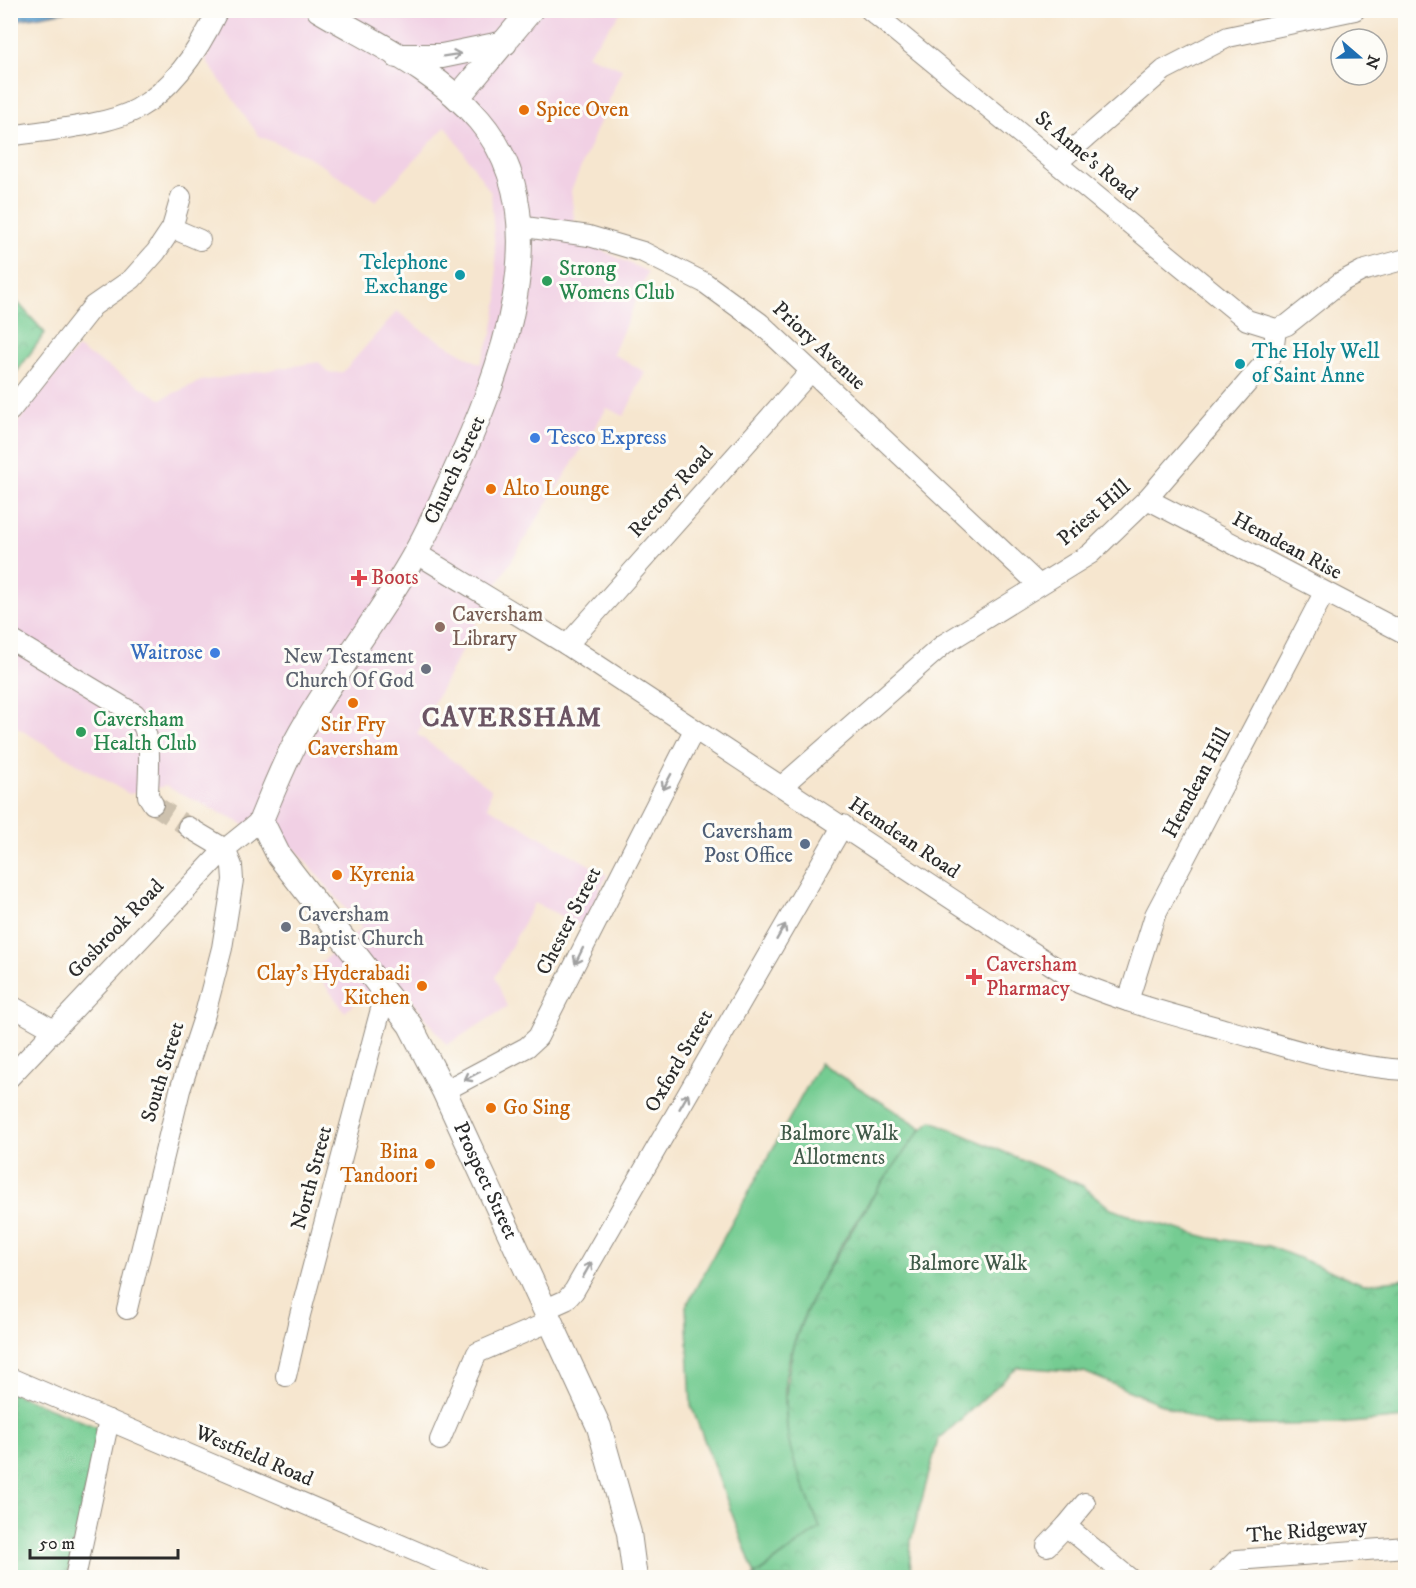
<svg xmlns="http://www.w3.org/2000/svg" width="1416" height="1588" font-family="'IM FELL DW Pica',serif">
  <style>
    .built { fill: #f1d0e4 }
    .park { fill: url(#park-crowns); stroke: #507c5e; stroke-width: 1.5 }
    .garden { fill: #74cc92; stroke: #507c5e; stroke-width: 1.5 }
    .water { fill: url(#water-ripples); stroke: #44667e; stroke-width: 1.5 }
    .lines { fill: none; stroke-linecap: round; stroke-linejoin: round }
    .minor-tunnel { stroke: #cdc1ae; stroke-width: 20; stroke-dasharray: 20 10; stroke-linecap: butt }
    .minor-casing { stroke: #90887d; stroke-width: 22 }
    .major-casing { stroke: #90887d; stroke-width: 26 }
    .minor { stroke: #fff; stroke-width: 20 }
    .major { stroke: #fff; stroke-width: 24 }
    .oneway { stroke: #a0a0a0 }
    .food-dot { fill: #e8710a; stroke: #fdfcf7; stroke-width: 2 }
    .culture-dot { fill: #0f9aa8; stroke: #fdfcf7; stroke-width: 2 }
    .leisure-dot { fill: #2e9e5b; stroke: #fdfcf7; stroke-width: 2 }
    .shop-dot { fill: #3f7fe0; stroke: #fdfcf7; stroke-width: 2 }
    .health-dot { fill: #e0444e; stroke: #fdfcf7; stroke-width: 2 }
    .education-dot { fill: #8d6e63; stroke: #fdfcf7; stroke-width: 2 }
    .worship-dot { fill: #6b7280; stroke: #fdfcf7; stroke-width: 2 }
    .service-dot { fill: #5c6f8a; stroke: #fdfcf7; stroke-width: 2 }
    .labels { text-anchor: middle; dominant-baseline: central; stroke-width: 6; stroke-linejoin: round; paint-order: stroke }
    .food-label { font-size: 21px; fill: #c56008; stroke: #fdfcf7; text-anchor: start }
    .street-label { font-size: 21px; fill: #2b2b2b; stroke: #fdfcf7 }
    .culture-label { font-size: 21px; fill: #0d838f; stroke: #fdfcf7; text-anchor: end }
    .leisure-label { font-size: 21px; fill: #27864d; stroke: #fdfcf7; text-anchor: start }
    .shop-label { font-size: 21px; fill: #366cbe; stroke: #fdfcf7; text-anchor: start }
    .health-label { font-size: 21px; fill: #be3a42; stroke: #fdfcf7; text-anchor: start }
    .education-label { font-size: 21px; fill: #785e54; stroke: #fdfcf7; text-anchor: start }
    .worship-label { font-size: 21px; fill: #5b616d; stroke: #fdfcf7; text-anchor: end }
    .service-label { font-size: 21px; fill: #4e5e75; stroke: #fdfcf7; text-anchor: end }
    .park-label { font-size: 21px; fill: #415b4a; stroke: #fdfcf7 }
    .district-label { font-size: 27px; font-weight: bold; letter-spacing: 1.5px; fill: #6b5564; stroke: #fdfcf7 }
  </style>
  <defs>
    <pattern id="park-crowns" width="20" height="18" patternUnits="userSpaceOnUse" patternTransform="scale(1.5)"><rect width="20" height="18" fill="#74cc92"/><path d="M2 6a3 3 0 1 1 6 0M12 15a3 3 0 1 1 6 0" fill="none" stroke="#65af7e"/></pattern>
    <pattern id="water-ripples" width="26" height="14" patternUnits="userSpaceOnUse" patternTransform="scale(1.5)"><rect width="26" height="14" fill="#5da1d1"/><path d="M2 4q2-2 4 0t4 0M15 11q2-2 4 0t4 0" fill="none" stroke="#4d83aa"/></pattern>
  </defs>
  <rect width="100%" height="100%" fill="#fdfcf7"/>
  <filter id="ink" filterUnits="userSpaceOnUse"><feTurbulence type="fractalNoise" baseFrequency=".0167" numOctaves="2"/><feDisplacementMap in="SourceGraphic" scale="12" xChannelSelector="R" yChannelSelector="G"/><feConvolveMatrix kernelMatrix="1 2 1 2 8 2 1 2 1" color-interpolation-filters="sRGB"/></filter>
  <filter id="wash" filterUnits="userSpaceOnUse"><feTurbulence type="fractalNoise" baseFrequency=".008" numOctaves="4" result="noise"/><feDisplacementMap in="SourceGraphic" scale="24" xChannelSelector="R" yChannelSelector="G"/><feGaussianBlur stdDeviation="1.35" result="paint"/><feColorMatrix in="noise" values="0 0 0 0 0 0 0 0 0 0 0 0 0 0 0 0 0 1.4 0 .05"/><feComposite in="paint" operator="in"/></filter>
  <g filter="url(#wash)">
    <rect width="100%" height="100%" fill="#f6e6cf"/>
    <!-- built -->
    <polygon class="built" points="224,11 622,11 587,55 622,69 571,191 576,238 648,272 613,354 645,372 624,416 607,408 498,582 417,734 491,789 488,807 607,875 583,926 534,903 495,977 507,1007 447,1045 390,972 345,1012 313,969 362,928 296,850 165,786 129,794 11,724 11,431 77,348 161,399 201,381 319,362 328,373 343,372 397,311 421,330 480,364 492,334 498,298 491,193 446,126 376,201 307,156 259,136 206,60"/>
    <!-- park -->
    <g class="park">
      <polygon points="11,295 45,333 11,380"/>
      <path d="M932 1121 1083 1186 1111 1209 1140 1219 1210 1238 1269 1246 1363 1284 1405 1279V1418L1339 1424 1214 1426 1084 1372 1018 1367 938 1440 911 1540 910 1561 913 1577 752 1578 820 1528C811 1504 791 1461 788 1438 776 1343 817 1287 864 1211 882 1183 905 1140 932 1121Z"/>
      <polygon points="10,1392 99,1428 67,1577 11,1577"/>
    </g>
    <!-- garden -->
    <path class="garden" d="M820 1063 922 1128C874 1192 799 1295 786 1374 783 1392 786 1419 788 1437 791 1460 811 1504 820 1528L755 1575 691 1405 686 1306Z"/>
    <!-- water -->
    <polygon class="water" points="11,10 67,10 67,11 11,21"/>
  </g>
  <g filter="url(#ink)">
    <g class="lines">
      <!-- minor-tunnel -->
      <polyline class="minor-tunnel" points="153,804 188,827"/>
      <!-- minor casing -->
      <g class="minor-casing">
        <g id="minor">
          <polyline points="870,10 1247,320 1276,329 1287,325 1341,282 1362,271 1406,259"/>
          <path d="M10 136C46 130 107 126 137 109 174 88 200 48 218 10"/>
          <polyline points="1058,162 1164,70 1228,37 1355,10"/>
          <polyline points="518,226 589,236 643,252 705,283 760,323 1039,585"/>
          <polyline points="172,228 200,240"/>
          <polyline points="10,411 93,306 132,279 156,252 172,228 181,197"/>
          <polyline points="1147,499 1406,634"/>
          <path d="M416 553 567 645 1079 983C1127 1003 1177 1016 1227 1030 1286 1047 1344 1067 1406 1070"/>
          <path d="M10 639 135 714C155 734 148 770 148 796L153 804"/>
          <polyline points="567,645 811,371"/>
          <polyline points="782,786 944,644 1090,554 1147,499 1273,353 1276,329"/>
          <polyline points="1128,1001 1155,915 1324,593"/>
          <polyline points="10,1005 54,1030"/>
          <polyline points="10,1077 225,849 261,820"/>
          <polyline points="444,1091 527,1047 538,1037 694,730"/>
          <polyline points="127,1309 180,1090 205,1014 222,948 233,880 232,866 225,849 188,827"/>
          <polyline points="546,1309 566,1300 574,1291 843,825"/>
          <polyline points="286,1376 300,1315 381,1009 390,996"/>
          <polyline points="10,1378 478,1578"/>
          <polyline points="440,1440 477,1353 551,1321"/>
          <polyline points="1066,1526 1085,1503"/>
          <polyline points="1047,1546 1066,1526 1129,1578"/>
          <polyline points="75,1578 109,1420"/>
          <polyline points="1219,1578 1237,1560 1406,1547"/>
        </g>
      </g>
      <!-- major casing -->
      <g class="major-casing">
        <g id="major">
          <path id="s1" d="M319 10C373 42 438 71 479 120 563 218 499 377 452 478 440 503 430 528 416 552 382 614 336 670 301 732 285 760 273 791 261 820L279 856 410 1025 444 1091 599 1427 629 1533 635 1578"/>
          <polyline points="397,56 442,56 505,43"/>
          <polyline points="458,97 531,10"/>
        </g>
      </g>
      <!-- minor -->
      <use href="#minor" class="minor"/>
      <!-- major -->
      <use href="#major" class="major"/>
    </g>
    <!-- one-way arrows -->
    <defs><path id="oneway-shaft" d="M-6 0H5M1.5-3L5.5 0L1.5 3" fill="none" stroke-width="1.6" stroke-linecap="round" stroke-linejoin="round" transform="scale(1.5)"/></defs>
    <g class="oneway">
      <use href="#oneway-shaft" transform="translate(452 55) rotate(-9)"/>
      <use href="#oneway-shaft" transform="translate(667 782) rotate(118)"/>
      <use href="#oneway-shaft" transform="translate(781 932) rotate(-60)"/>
      <use href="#oneway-shaft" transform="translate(579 956) rotate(116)"/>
      <use href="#oneway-shaft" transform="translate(472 1076) rotate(152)"/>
      <use href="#oneway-shaft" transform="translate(684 1101) rotate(-60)"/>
      <use href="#oneway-shaft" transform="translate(587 1270) rotate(-60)"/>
    </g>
  </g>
  <!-- markers -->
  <g class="food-dot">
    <circle cx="524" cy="110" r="6"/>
    <circle cx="491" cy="489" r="6"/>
    <circle cx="353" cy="703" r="6"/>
    <circle cx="337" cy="875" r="6"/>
    <circle cx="422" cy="986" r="6"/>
    <circle cx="491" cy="1108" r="6"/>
    <circle cx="430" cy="1164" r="6"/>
  </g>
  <g class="culture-dot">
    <circle cx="460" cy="275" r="6"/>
    <circle cx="1240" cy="364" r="6"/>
  </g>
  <g class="leisure-dot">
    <circle cx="547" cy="281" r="6"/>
    <circle cx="81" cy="732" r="6"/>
  </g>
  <g class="shop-dot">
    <circle cx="535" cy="438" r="6"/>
    <circle cx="215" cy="653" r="6"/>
  </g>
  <g class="health-dot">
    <path d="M356 569h6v6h6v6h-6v6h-6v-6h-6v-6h6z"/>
    <path d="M971 968h6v6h6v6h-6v6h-6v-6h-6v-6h6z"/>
  </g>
  <circle class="education-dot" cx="440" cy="627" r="6"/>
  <g class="worship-dot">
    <circle cx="426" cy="669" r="6"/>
    <circle cx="286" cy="927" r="6"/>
  </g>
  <circle class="service-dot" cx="805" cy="844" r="6"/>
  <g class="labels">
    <!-- food labels -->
    <g class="food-label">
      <text x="536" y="110">Spice Oven</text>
      <text x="503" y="489">Alto Lounge</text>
      <text x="353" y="725" text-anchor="middle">Stir Fry<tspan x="353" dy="24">Caversham</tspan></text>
      <text x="349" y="875">Kyrenia</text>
      <text x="410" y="974" text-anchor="end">Clay's Hyderabadi<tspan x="410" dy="24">Kitchen</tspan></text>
      <text x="503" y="1108">Go Sing</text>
      <text x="418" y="1152" text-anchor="end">Bina<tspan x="418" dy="24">Tandoori</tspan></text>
    </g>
    <!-- street labels -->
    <g class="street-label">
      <text transform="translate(1086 156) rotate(40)">St Anne's Road</text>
      <text transform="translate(819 346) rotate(43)">Priory Avenue</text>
      <text transform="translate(455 470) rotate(-65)">Church Street</text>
      <text transform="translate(671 492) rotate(-48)">Rectory Road</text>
      <text transform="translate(1094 513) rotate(-41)">Priest Hill</text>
      <text transform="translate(1287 546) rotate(28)">Hemdean Rise</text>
      <text transform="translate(1197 783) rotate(-62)">Hemdean Hill</text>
      <text transform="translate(904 838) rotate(34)">Hemdean Road</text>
      <text transform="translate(569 921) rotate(-63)">Chester Street</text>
      <text transform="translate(116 929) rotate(-46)">Gosbrook Road</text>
      <text transform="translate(679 1061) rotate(-60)">Oxford Street</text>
      <text transform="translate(163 1072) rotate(-73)">South Street</text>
      <text transform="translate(312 1178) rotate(-75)">North Street</text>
      <text stroke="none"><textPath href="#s1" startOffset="1394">Prospect Street</textPath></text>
      <text transform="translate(254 1456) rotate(23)">Westfield Road</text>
      <text transform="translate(1307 1531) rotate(-5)">The Ridgeway</text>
    </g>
    <!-- culture labels -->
    <g class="culture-label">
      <text x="448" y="263">Telephone<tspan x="448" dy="24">Exchange</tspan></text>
      <text x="1252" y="352" text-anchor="start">The Holy Well<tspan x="1252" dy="24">of Saint Anne</tspan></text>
    </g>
    <!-- leisure labels -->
    <g class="leisure-label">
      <text x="559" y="269">Strong<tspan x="559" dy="24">Womens Club</tspan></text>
      <text x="93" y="720">Caversham<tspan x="93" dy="24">Health Club</tspan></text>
    </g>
    <!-- shop labels -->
    <g class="shop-label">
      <text x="547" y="438">Tesco Express</text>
      <text x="203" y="653" text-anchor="end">Waitrose</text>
    </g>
    <!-- health labels -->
    <g class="health-label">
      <text x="371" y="578">Boots</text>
      <text x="986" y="965">Caversham<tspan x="986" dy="24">Pharmacy</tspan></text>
    </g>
    <!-- education labels -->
    <g class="education-label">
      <text x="452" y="615">Caversham<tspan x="452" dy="24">Library</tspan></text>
    </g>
    <!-- worship labels -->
    <g class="worship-label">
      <text x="414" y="657">New Testament<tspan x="414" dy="24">Church Of God</tspan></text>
      <text x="298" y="915" text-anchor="start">Caversham<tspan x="298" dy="24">Baptist Church</tspan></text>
    </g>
    <!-- service labels -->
    <g class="service-label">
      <text x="793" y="832">Caversham<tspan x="793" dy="24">Post Office</tspan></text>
    </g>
    <!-- park labels -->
    <g class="park-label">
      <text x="839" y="1134">Balmore Walk<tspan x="839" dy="24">Allotments</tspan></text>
      <text x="968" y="1264">Balmore Walk</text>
    </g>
    <!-- district labels -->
    <g class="district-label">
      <text x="512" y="718">CAVERSHAM</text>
    </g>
  </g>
  <!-- margin -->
  <rect width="1416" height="1588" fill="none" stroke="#fdfcf7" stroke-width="36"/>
  <!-- north arrow -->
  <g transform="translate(1359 57) rotate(110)"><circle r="28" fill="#fdfcf7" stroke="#a9a8a5" stroke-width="1.5"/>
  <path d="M0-4.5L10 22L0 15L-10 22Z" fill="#1f6fb2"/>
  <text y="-9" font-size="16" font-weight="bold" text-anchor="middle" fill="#2b2b2b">N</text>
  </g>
  <!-- scale -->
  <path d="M30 1549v9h148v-9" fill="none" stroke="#2b2b2b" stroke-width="3"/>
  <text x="39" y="1549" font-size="18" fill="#2b2b2b" stroke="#fdfcf7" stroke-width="4.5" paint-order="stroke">50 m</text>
</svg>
